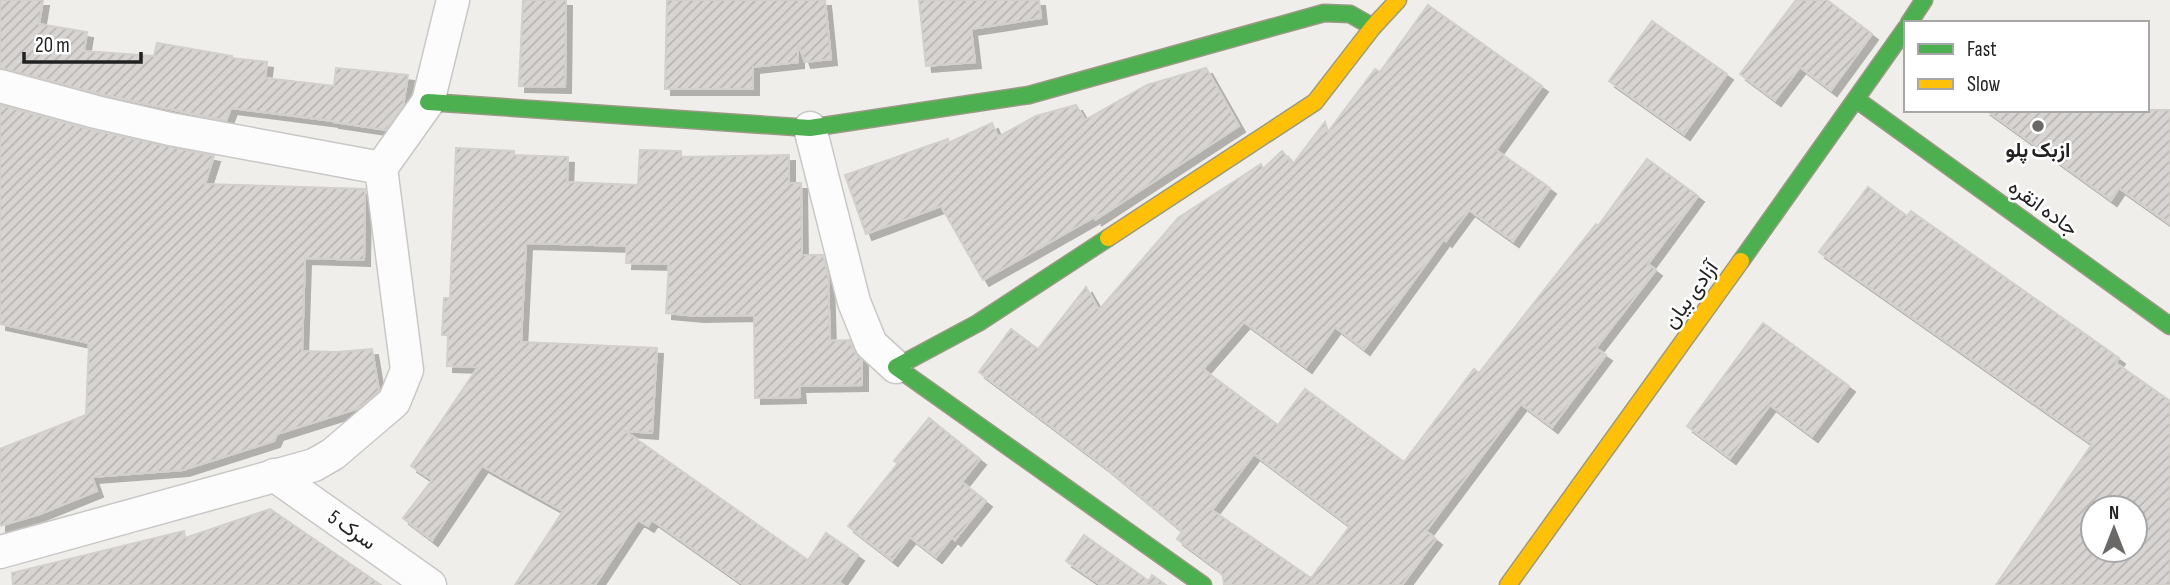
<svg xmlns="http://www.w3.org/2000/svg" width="2170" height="585" font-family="'Sofia Sans Condensed',Vazirmatn,sans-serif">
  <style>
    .building { fill: url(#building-hatch); stroke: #d3d0cc; stroke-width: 2; fill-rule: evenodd; filter: url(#shadow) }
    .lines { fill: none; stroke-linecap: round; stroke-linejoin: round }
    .street-casing { stroke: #c9c8c7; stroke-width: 35 }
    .fast-casing { stroke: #999a82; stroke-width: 19 }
    .slow-casing { stroke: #999a82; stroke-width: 19 }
    .street { stroke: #fdfcfc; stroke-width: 32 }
    .fast { stroke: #4caf50; stroke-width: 16 }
    .slow { stroke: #ffc107; stroke-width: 16 }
    .poi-dot { fill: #6a6968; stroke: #fff; stroke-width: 2.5 }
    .labels { text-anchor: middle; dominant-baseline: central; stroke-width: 5; stroke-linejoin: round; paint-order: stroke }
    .poi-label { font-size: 21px; font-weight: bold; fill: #222; stroke: #fff }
    .street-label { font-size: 21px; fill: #222; stroke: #fff }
  </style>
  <defs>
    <pattern id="building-hatch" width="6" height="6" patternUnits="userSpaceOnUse" patternTransform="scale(1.75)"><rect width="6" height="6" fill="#d7d4d2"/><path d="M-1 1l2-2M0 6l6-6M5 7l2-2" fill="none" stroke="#b8b6b4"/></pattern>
    <filter id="shadow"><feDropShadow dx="6" dy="6" stdDeviation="0" flood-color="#0004"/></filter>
  </defs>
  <rect width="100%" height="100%" fill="#f0eeeb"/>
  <!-- building -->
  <g class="building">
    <polygon points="0,0 43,0 39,24 87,32 84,51 154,56 157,43 232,56 232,58 267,62 265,78 334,86 336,68 408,75 403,106 386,130 333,122 333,121 231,108 226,121 100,94 0,68"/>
    <polygon points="523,0 566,0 565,87 519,86"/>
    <polygon points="667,0 825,0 831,59 805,62 798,43 798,62 753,67 753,89 665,89"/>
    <polygon points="919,0 1039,0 1041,18 971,29 975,62 926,66"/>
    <polygon points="1796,0 1827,0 1872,34 1831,90 1800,67 1775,100 1740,74"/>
    <path d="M1428 5 1542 86 1496 150 1550 188 1513 241 1469 210 1446 241 1444 239 1364 349 1335 327 1306 367 1244 322 1203 369 1278 425 1305 389 1404 462 1474 369 1479 373 1596 224 1598 226 1647 159 1698 196 1648 264 1656 270 1596 348 1606 355 1552 427 1521 404 1426 531 1436 539 1402 585H1224L1223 576 1216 568 1177 539 1182 531 1104 466 979 372 1011 329 1038 349 1086 287 1099 310 1178 218 1261 164 1263 169 1282 151 1293 164 1325 122 1328 132 1375 69 1380 72ZM1254 454 1350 526 1311 578 1212 510Z"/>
    <polygon points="1652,21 1727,74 1684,134 1609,81"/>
    <polygon points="1206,68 1239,126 1095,220 1098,215 983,280 941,206 866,234 845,175 948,139 948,143 992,123 998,137 1036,116 1076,105 1085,120 1147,85"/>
    <polygon points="0,105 92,130 214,156 205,184 365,189 364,260 305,258 302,351 337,352 372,349 379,391 359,408 277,434 274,441 183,470 92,477 97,491 40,514 0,526 0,449 86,415 89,343 0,324"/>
    <polygon points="1986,110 2170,110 2170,224 2119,188 2111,200"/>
    <polygon points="456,148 514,151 514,155 568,157 567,182 638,185 640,150 681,151 681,157 789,155 789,183 801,183 802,255 823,255 828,276 830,341 850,340 854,351 862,360 862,385 799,386 800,397 755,398 754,315 698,316 666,313 669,264 626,263 627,246 526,243 521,342 657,348 652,433 625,431 808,560 826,533 858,555 839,582 843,585 744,585 652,520 648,526 638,520 595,585 515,585 563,511 482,466 432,540 403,518 432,480 411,466 478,367 447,366 448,335 442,335 444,298 450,298"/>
    <path d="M1868 187 1907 216 1911 211 2119 358 2116 363 2170 401V585H1996L2092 444 1819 252ZM2093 508H2135V550H2093Z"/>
    <polygon points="1763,323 1849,386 1812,436 1770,405 1730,458 1687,426"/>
    <polygon points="929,418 980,459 962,482 986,501 955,540 952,537 936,557 910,537 892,560 848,526 898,463 894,461"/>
    <polygon points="270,509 381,585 13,585 12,573 184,531 185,538"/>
    <polygon points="1084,535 1149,581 1152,575 1166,585 1101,585 1066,561"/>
  </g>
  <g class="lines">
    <!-- street casing -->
    <g class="street-casing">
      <g id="street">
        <polyline points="0,86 96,112 170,129 381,168"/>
        <polyline points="810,128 854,302 871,344 896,367"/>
        <polyline points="274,475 430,585"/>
        <polyline points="0,552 314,465 333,454 394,402 407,370 381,168 428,102 453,0"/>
      </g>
    </g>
    <!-- fast casing -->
    <g class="fast-casing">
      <g id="fast">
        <polyline points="1909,23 1924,0"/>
        <polyline points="1857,100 2170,326"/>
        <polyline points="428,102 810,128 1029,95 1324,13 1350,14 1373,27"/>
        <polyline points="1108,238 978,323 896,367 1203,585"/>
        <polyline points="1741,261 1906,28"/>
      </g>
    </g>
    <!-- slow casing -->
    <g class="slow-casing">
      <g id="slow">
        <polyline points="1108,238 1315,102 1373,27 1398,0"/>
        <polyline points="1508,585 1741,261"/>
      </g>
    </g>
    <!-- street -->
    <use href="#street" class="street"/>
    <!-- fast -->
    <use href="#fast" class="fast"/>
    <!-- slow -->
    <use href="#slow" class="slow"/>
  </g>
  <!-- markers -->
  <circle class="poi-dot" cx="2038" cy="126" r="7"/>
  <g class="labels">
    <!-- poi labels -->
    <g class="poi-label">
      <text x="2038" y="150">ازبک پلو</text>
    </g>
    <!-- street labels -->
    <g class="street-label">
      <text transform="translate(2043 208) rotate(36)">جاده انقره</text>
      <text transform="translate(1691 295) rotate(-54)">آزادی بیان</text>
      <text transform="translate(352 530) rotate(35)">سرک 5</text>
    </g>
  </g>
  <!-- legend -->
  <rect x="1904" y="21" width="245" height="91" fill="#ffffff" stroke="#a7a7a7" stroke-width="2"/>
  <rect x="1918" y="44" width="35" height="10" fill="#4caf50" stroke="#a7a7a7" stroke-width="2"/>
  <text x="1967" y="56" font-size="21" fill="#222222">Fast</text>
  <rect x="1918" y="79" width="35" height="10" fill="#ffc107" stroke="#a7a7a7" stroke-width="2"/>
  <text x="1967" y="91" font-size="21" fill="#222222">Slow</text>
  <!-- north arrow -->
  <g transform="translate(2114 529)"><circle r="33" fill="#ffffff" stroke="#a7a7a7" stroke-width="2"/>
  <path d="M0-5L12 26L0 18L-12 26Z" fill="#6a6968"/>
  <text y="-10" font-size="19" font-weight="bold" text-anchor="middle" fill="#222222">N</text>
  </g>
  <!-- scale -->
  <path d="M24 52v10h117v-10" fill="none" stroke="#222222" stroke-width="3.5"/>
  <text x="35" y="52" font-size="21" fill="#222222" stroke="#ffffff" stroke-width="5" paint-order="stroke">20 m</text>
</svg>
